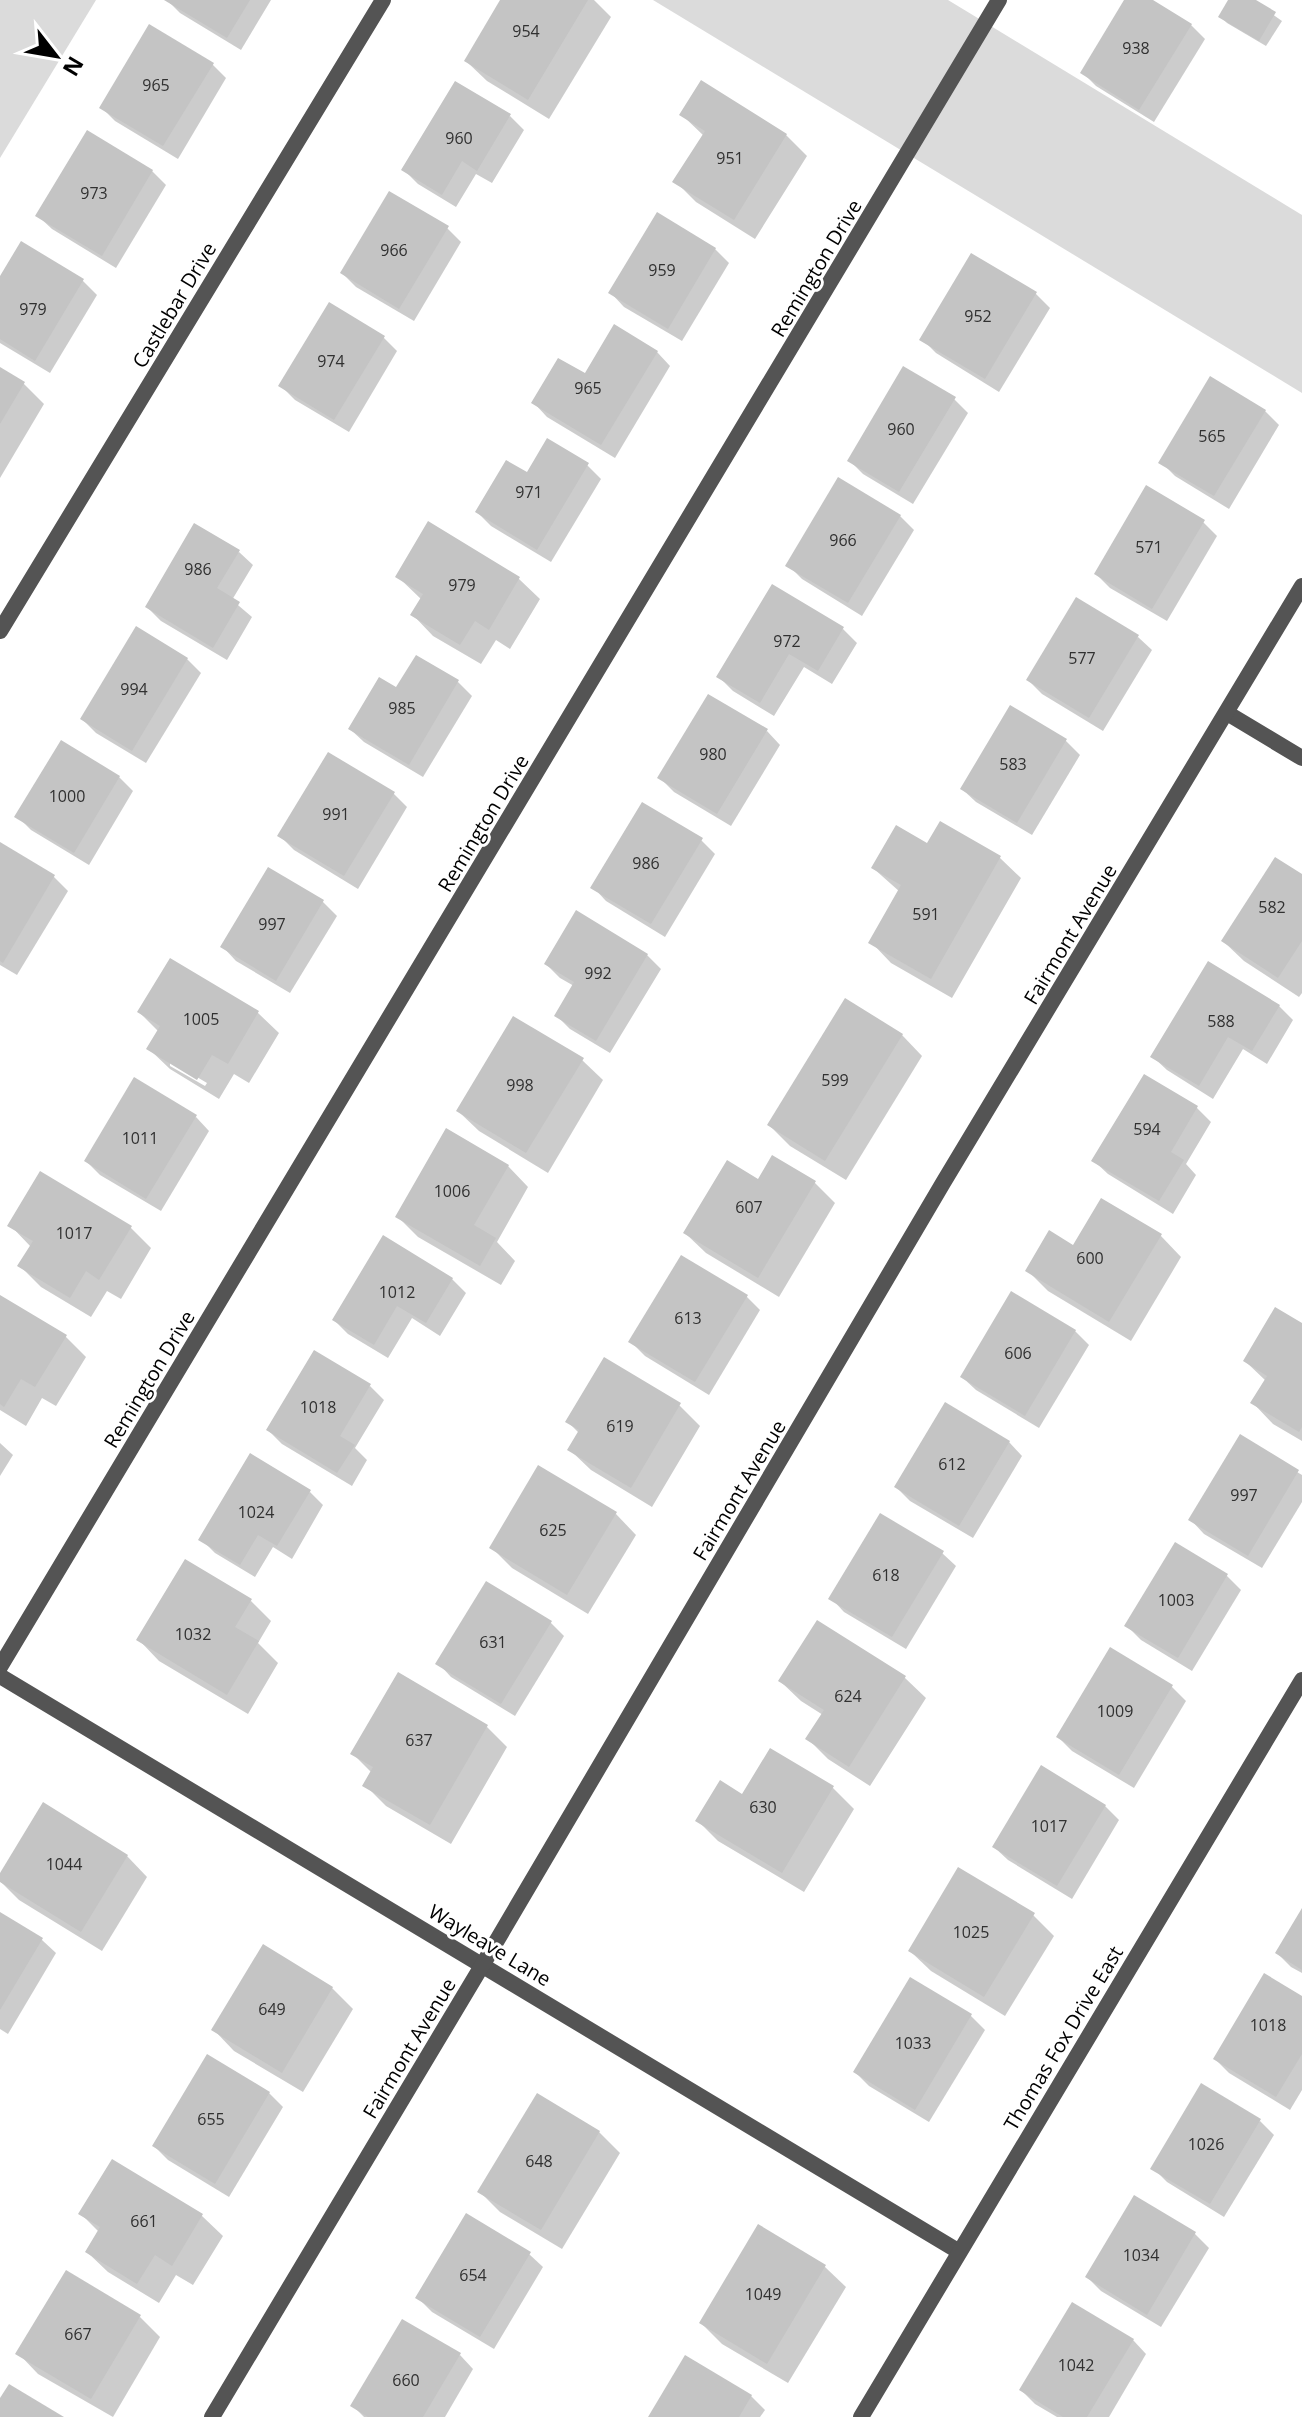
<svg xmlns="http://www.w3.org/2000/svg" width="1302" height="2417" font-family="'Open Sans',sans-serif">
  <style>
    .green { fill: #dbdbdb }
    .shadow { fill: #0003; fill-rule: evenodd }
    .building { fill: #c4c4c4 }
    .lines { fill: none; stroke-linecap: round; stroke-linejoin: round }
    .street { stroke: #545454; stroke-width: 16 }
    .labels { text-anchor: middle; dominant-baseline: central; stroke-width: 6; stroke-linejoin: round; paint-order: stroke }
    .number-label { font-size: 16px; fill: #313131 }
    .street-label { font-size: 20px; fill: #000; stroke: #fff }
  </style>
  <rect width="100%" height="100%" fill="#fff"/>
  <!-- green -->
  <g class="green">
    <polygon points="0,0 96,0 0,158"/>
    <polygon points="653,0 948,0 1302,215 1302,393"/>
  </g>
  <!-- shadow -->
  <g class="shadow">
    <polygon points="167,0 271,0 241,50 180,13"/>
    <polygon points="503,0 594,0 611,17 549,119 487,81 466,61"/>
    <polygon points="1126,0 1149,0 1191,25 1205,39 1154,122 1096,86 1082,72"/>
    <polygon points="1231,0 1252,0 1282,21 1266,46 1227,23 1221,17"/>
    <polygon points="212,64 226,78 178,159 115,121 101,107"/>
    <polygon points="682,115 786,135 807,156 755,239 696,202 675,181 704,136"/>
    <polygon points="510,116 524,130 492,183 476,174 456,207 418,184 404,170"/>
    <polygon points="152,171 166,185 116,268 52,229 38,216"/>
    <polygon points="447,228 461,242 414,321 356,287 342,273"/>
    <polygon points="22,244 83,281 97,295 50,373 0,343 0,280"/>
    <polygon points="715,249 729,263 682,341 624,307 611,293"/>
    <polygon points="972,256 1036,294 1050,308 999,392 936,353 922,339"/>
    <polygon points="383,337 397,351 349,432 295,400 281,386"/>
    <polygon points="657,352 670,366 615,458 547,417 534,403 585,376"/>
    <polygon points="0,369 24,384 44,404 0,478"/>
    <polygon points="954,399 968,413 913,504 863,474 849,460"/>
    <polygon points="1265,411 1279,425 1229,509 1175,476 1161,462"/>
    <polygon points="587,465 601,479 551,562 491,526 477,512 528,475"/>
    <polygon points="900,516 914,530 862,616 802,579 788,565"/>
    <polygon points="1203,522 1217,536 1167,621 1110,588 1096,574"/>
    <polygon points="239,552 253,565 232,600 252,617 227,660 161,621 147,607"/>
    <polygon points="397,576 519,579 540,599 510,649 496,640 481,664 433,636 413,615 422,600"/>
    <polygon points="843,629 857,643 832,684 804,667 774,716 733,691 719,677"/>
    <polygon points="1138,637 1152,650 1103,731 1042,694 1028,680"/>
    <polygon points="187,659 201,673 146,763 96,733 82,719"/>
    <polygon points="458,682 472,696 423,777 364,742 350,729 397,690"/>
    <polygon points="1011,708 1066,741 1080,755 1032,835 976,802 962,789"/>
    <polygon points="767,731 780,745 731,826 674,792 660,778"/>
    <polygon points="119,777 133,791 89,865 31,830 17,816"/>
    <polygon points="393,793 407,807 358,889 294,850 280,836"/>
    <polygon points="701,840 715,854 665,937 606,901 593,887"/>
    <polygon points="0,844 54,877 68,891 17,975 0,965"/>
    <polygon points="928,846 1000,858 1021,878 952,998 891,963 871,942 900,892 873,868"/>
    <polygon points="269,869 323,902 337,916 290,993 236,961 223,947"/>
    <polygon points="1302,876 1302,993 1299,997 1244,961 1223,941"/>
    <polygon points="647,955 661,969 610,1053 570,1029 556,1015 574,986 560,978 546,964"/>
    <path d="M171 960 258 1013 279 1033 249 1083 234 1074 219 1099 170 1069 149 1049 159 1032 139 1012ZM170 1061 207 1083 205 1086 170 1066Z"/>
    <polygon points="1279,1006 1293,1020 1267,1064 1243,1049 1213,1099 1167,1070 1153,1057"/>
    <polygon points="902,1035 922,1056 846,1180 790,1146 769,1125"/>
    <polygon points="582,1060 603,1080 548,1173 479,1131 458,1111"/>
    <polygon points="1144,1076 1197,1108 1211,1122 1186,1164 1196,1175 1173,1214 1108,1174 1094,1161"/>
    <polygon points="196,1117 209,1131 161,1211 100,1175 86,1161"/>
    <polygon points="508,1166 528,1187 497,1242 515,1261 501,1285 418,1237 397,1216"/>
    <polygon points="758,1182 815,1183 835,1203 779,1297 706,1253 685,1233"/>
    <polygon points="10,1225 131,1228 151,1248 121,1299 107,1291 91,1317 41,1287 20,1266 31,1247"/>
    <polygon points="1161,1236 1181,1257 1131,1341 1048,1291 1028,1271 1074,1247"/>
    <polygon points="452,1279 466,1293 440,1336 412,1318 388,1358 348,1334 334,1320"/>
    <polygon points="1012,1294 1075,1331 1089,1345 1039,1428 976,1390 962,1377"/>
    <polygon points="746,1296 760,1310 709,1395 645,1356 631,1342"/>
    <polygon points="0,1297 65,1336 86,1357 56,1406 42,1398 26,1426 0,1410"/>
    <polygon points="1302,1326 1302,1441 1273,1424 1253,1403 1266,1381 1245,1361"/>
    <polygon points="370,1386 384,1400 355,1448 367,1460 352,1486 282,1444 268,1430"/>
    <polygon points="679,1405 700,1426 652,1507 591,1470 570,1450 580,1434 568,1422"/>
    <polygon points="1240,1437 1302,1475 1302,1502 1262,1568 1204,1534 1191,1520"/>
    <polygon points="1009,1442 1022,1456 973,1538 910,1501 896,1487"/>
    <polygon points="0,1443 13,1455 0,1476"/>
    <polygon points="310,1492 323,1505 292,1559 273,1547 255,1577 215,1553 201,1539"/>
    <polygon points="616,1514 636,1535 588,1614 512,1568 491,1547"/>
    <polygon points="1176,1545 1227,1576 1241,1590 1192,1671 1141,1640 1127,1626"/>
    <polygon points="942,1553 956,1566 906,1649 844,1612 831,1598"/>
    <polygon points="251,1601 271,1621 258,1643 278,1663 248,1714 159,1661 139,1640"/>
    <polygon points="550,1622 564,1636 515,1716 451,1677 438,1663"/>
    <polygon points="818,1622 905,1678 926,1698 870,1786 828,1759 808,1739 823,1715 801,1701 780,1681"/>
    <polygon points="1111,1650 1172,1687 1186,1701 1134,1788 1072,1751 1058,1737"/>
    <polygon points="487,1727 507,1747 451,1844 386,1806 365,1785 372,1773 353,1754"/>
    <polygon points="771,1750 833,1788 854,1809 804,1892 718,1841 698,1821 743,1796"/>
    <polygon points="1041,1768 1105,1806 1119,1820 1072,1899 1008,1860 994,1847"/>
    <polygon points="127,1856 147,1877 102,1951 19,1900 0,1881 0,1876"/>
    <polygon points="1302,1911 1302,1973 1291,1967 1277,1953"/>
    <polygon points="0,1914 42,1940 56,1953 8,2034 0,2029"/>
    <polygon points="1033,1915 1054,1936 1005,2016 931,1971 910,1951"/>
    <polygon points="264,1947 332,1988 353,2009 303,2092 234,2051 214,2030"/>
    <polygon points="911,1980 971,2016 985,2030 929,2122 869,2086 855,2072"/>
    <polygon points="1302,1998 1302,2090 1290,2110 1229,2073 1215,2059"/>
    <polygon points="269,2093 283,2107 229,2197 168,2160 154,2146"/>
    <polygon points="1260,2121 1274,2135 1224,2217 1167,2182 1153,2168"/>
    <polygon points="599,2132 620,2153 562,2249 500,2212 480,2192"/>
    <polygon points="112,2162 202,2216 223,2236 193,2285 176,2275 159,2303 108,2272 87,2252 99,2232 81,2214"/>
    <polygon points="1135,2198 1195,2234 1209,2248 1161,2327 1101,2291 1087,2277"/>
    <polygon points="759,2227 825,2267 846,2287 788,2383 722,2344 701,2323"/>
    <polygon points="529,2254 543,2267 494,2349 432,2312 418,2298"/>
    <polygon points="140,2317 160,2337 113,2417 38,2374 18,2353"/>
    <polygon points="1133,2340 1146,2354 1109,2417 1057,2417 1035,2404 1021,2390"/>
    <polygon points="460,2355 473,2369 445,2417 364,2417 353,2406"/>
    <polygon points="751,2396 765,2410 760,2417 651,2417"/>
  </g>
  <!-- building -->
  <g class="building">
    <polygon points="164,0 250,0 227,38"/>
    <polygon points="500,0 588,0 528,100 464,61"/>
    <polygon points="1124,0 1153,0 1192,24 1139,110 1080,73"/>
    <polygon points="1228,0 1256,0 1276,12 1259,41 1218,17"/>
    <polygon points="149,24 214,63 163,146 99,108"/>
    <polygon points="701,80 787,134 734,220 672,182 705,131 679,115"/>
    <polygon points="455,81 511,114 477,171 462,161 442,195 401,170"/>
    <polygon points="87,130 153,170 102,256 35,216"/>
    <polygon points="389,191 449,226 399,309 340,273"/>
    <polygon points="657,212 716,248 668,329 608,293"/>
    <polygon points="21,241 84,279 35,361 0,339 0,276"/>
    <polygon points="971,253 1037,292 985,379 919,340"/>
    <polygon points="329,302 385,336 334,420 278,386"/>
    <polygon points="614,324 658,351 601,445 531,403 558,358 585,373"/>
    <polygon points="903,366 956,397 899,492 847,461"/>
    <polygon points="0,367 25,382 0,424"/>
    <polygon points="1210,376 1266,410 1214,496 1158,463"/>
    <polygon points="547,438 589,463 537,550 475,512 506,460 527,472"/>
    <polygon points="838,477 901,515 848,603 785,566"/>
    <polygon points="1146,485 1205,520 1152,609 1094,574"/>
    <polygon points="428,521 520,577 489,630 475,621 460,645 410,615 423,594 395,577"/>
    <polygon points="194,523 240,550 217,588 240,602 213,648 145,607"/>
    <polygon points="772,584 844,627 818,671 789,654 760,703 716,677"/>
    <polygon points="1076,597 1139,635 1089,718 1026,680"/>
    <polygon points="136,626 188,658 132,751 80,719"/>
    <polygon points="416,655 459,680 409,765 348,729 379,677 396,687"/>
    <polygon points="708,694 768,729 717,814 657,778"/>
    <polygon points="1010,705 1067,739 1017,823 960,789"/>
    <polygon points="61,740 120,776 74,853 14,817"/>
    <polygon points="328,752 395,792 344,876 277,836"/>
    <polygon points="642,802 703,838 651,924 590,888"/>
    <polygon points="940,821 1001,856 931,979 868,943 901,885 871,868 896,825 927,843"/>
    <polygon points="0,842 55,875 3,963 0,961"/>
    <polygon points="1275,857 1302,874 1302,941 1278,978 1221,941"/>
    <polygon points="268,867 324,900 276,981 220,947"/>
    <polygon points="576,910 648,954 596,1041 554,1016 574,982 544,964"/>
    <polygon points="170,958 259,1011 228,1064 212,1055 197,1080 146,1049 160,1026 137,1012"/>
    <polygon points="1208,961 1280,1005 1252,1051 1228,1037 1199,1086 1150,1057"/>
    <polygon points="845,998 903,1034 825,1161 767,1125"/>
    <polygon points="513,1016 584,1058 526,1153 456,1111"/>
    <polygon points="1144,1074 1198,1106 1171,1152 1184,1160 1159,1201 1091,1161"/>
    <polygon points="134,1077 197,1115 146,1199 84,1161"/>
    <polygon points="446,1128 509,1165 474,1225 496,1238 480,1266 395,1217"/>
    <polygon points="772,1155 816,1181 758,1278 683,1233 727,1160 758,1179"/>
    <polygon points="40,1171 132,1226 99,1280 86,1271 70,1298 17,1266 33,1241 7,1226"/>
    <polygon points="1101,1198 1162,1234 1109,1322 1025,1271 1049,1230 1073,1245"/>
    <polygon points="383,1235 453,1278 426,1323 397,1306 374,1345 332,1320"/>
    <polygon points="681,1255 748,1295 695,1382 628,1342"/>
    <polygon points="1011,1291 1076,1330 1025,1416 960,1377"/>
    <polygon points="0,1295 67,1335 35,1387 21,1379 4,1407 0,1404"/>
    <polygon points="1275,1307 1302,1323 1302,1427 1299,1432 1250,1403 1267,1376 1243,1361"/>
    <polygon points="314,1350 371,1384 340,1436 355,1445 337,1473 266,1430"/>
    <polygon points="604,1357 681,1403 631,1488 567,1450 579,1430 565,1422"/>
    <polygon points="945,1402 1010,1441 959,1526 894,1487"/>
    <polygon points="1240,1434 1299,1470 1248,1556 1188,1520"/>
    <polygon points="250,1453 311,1490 277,1546 258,1535 240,1565 198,1540"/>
    <polygon points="538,1465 617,1512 567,1595 489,1548"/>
    <polygon points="880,1513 944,1551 892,1637 828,1599"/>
    <polygon points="1175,1542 1228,1574 1178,1658 1124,1626"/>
    <polygon points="185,1559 252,1599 235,1627 259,1641 227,1695 136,1640"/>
    <polygon points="486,1581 552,1621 501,1704 435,1664"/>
    <polygon points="817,1620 906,1676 849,1767 805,1739 824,1710 778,1681"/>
    <polygon points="1110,1647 1173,1685 1119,1775 1056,1737"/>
    <polygon points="398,1672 488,1725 430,1825 362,1786 373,1767 350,1754"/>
    <polygon points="770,1748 834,1786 782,1873 695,1821 720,1780 742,1794"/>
    <polygon points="1041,1765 1106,1805 1057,1886 992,1847"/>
    <polygon points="43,1802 128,1855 81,1932 0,1882 0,1873"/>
    <polygon points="958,1867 1035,1913 984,1997 908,1951"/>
    <polygon points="1302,1908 1302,1970 1275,1953"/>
    <polygon points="0,1912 43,1938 0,2010"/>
    <polygon points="263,1944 333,1987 282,2073 211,2030"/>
    <polygon points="1264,1973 1302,1996 1302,2054 1276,2097 1213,2059"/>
    <polygon points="910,1977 972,2014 915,2110 853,2072"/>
    <polygon points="207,2054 270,2092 215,2184 152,2146"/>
    <polygon points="1201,2083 1261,2119 1210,2204 1150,2169"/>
    <polygon points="537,2093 600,2131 541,2230 477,2192"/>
    <polygon points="112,2159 203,2214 172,2266 155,2255 137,2284 85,2252 100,2227 78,2214"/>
    <polygon points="1134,2195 1196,2232 1147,2315 1085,2277"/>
    <polygon points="466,2213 531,2252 480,2337 415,2298"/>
    <polygon points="758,2224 826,2265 767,2364 699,2323"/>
    <polygon points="66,2270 141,2315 91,2399 15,2354"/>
    <polygon points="1072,2302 1134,2339 1087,2417 1063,2417 1019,2390"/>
    <polygon points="402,2319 461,2353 423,2417 368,2417 350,2406"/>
    <polygon points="685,2355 752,2395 739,2417 648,2417"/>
    <polygon points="9,2384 64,2417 0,2417 0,2398"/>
  </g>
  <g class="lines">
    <!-- street -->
    <g class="street">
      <polyline points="0,631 383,0"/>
      <polyline points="1227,713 1302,758"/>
      <polyline points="0,1667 999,0"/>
      <polyline points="0,1676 958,2251"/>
      <polyline points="212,2417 483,1964 943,1183 1302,586"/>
      <polyline points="861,2417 1302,1680"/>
    </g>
  </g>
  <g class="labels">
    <!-- number labels -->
    <g class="number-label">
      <text x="526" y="31">954</text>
      <text x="1136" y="48">938</text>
      <text x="156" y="85">965</text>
      <text x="459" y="138">960</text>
      <text x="730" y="158">951</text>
      <text x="94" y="193">973</text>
      <text x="394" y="250">966</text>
      <text x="662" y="270">959</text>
      <text x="33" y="309">979</text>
      <text x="978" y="316">952</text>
      <text x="331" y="361">974</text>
      <text x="588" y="388">965</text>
      <text x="901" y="429">960</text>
      <text x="1212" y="436">565</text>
      <text x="529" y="492">971</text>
      <text x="843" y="540">966</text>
      <text x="1149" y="547">571</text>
      <text x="198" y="569">986</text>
      <text x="462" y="585">979</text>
      <text x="787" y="641">972</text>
      <text x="1082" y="658">577</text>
      <text x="134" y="689">994</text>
      <text x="402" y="708">985</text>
      <text x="713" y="754">980</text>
      <text x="1013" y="764">583</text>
      <text x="67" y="796">1000</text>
      <text x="336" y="814">991</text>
      <text x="646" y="863">986</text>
      <text x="1272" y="907">582</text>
      <text x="926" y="914">591</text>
      <text x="272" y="924">997</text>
      <text x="598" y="973">992</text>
      <text x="201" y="1019">1005</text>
      <text x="1221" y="1021">588</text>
      <text x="835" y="1080">599</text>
      <text x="520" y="1085">998</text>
      <text x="1147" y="1129">594</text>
      <text x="140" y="1138">1011</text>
      <text x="452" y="1191">1006</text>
      <text x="749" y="1207">607</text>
      <text x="74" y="1233">1017</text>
      <text x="1090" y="1258">600</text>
      <text x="397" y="1292">1012</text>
      <text x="688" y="1318">613</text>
      <text x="1018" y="1353">606</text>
      <text x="318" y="1407">1018</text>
      <text x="620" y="1426">619</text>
      <text x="952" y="1464">612</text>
      <text x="1244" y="1495">997</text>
      <text x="256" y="1512">1024</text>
      <text x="553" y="1530">625</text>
      <text x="886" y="1575">618</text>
      <text x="1176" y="1600">1003</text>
      <text x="193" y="1634">1032</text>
      <text x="493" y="1642">631</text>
      <text x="848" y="1696">624</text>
      <text x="1115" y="1711">1009</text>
      <text x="419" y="1740">637</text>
      <text x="763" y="1807">630</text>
      <text x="1049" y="1826">1017</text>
      <text x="64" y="1864">1044</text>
      <text x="971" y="1932">1025</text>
      <text x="272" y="2009">649</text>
      <text x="1268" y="2025">1018</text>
      <text x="913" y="2043">1033</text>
      <text x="211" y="2119">655</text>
      <text x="1206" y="2144">1026</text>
      <text x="539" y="2161">648</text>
      <text x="144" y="2221">661</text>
      <text x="1141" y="2255">1034</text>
      <text x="473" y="2275">654</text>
      <text x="763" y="2294">1049</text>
      <text x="78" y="2334">667</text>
      <text x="1076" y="2365">1042</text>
      <text x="406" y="2380">660</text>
    </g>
    <!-- street labels -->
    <g class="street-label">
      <text transform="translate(816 268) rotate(-59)">Remington Drive</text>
      <text transform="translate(174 305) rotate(-59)">Castlebar Drive</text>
      <text transform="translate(483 823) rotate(-59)">Remington Drive</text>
      <text transform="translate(1070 934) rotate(-59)">Fairmont Avenue</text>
      <text transform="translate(149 1379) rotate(-59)">Remington Drive</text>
      <text transform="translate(739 1490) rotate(-59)">Fairmont Avenue</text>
      <text transform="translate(490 1945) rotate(31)">Wayleave Lane</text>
      <text transform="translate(1063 2038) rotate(-59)">Thomas Fox Drive East</text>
      <text transform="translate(409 2048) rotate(-59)">Fairmont Avenue</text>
    </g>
  </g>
  <!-- north arrow -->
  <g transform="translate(56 56) rotate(121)" stroke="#ffffff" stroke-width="6" paint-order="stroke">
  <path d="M0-6L14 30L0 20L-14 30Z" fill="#000000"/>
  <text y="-12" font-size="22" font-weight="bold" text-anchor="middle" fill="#000000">N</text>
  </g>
</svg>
